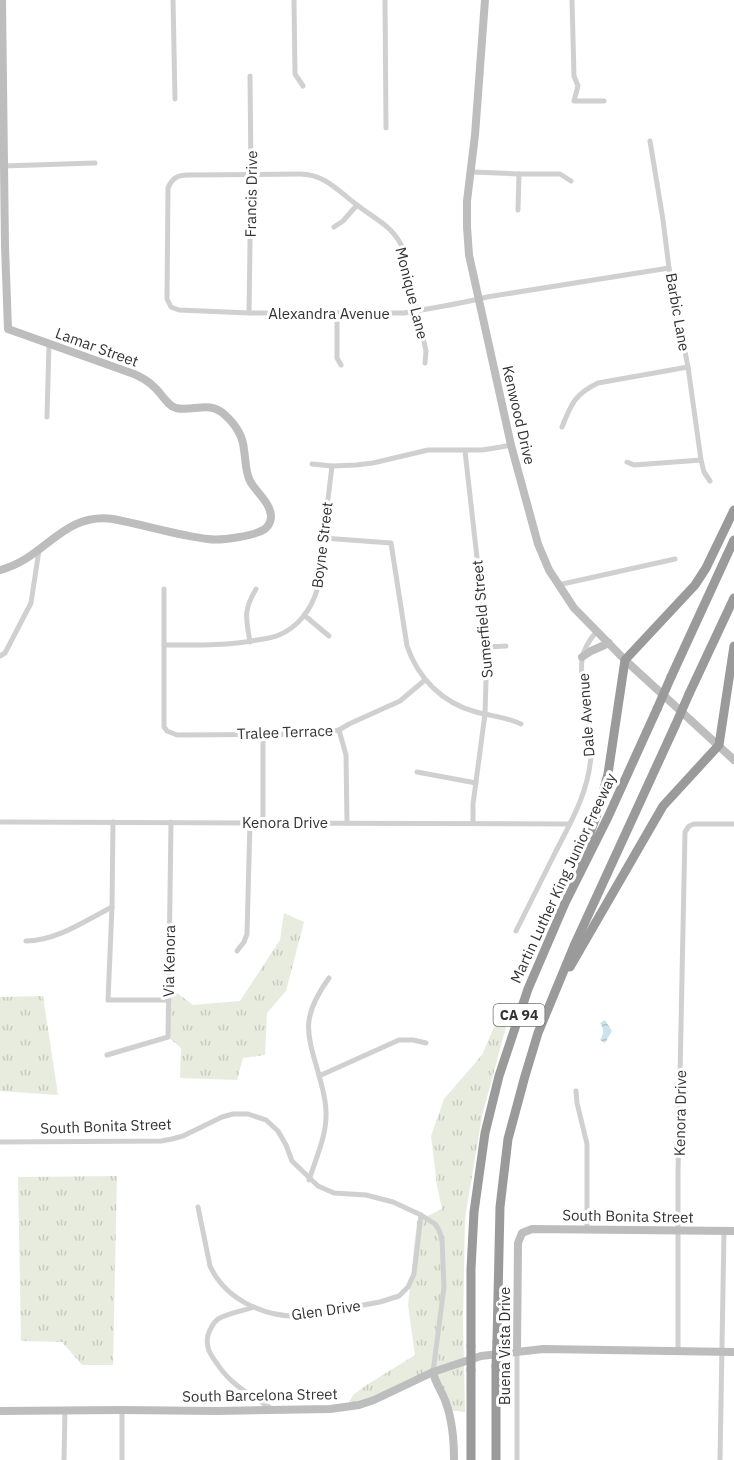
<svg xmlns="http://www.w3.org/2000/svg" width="734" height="1460" font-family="'IBM Plex Sans',sans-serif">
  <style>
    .grass { fill: url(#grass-tufts) }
    .water { fill: url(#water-waves) }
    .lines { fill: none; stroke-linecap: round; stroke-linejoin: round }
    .street { stroke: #d0d0d0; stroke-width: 5 }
    .secondary { stroke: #bdbdbd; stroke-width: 8 }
    .highway { stroke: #9a9a9a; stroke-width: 9 }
    .highway-bridge { stroke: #9a9a9a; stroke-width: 9 }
    .labels { text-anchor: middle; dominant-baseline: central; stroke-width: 6; stroke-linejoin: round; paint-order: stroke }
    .shield { fill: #fff; stroke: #707070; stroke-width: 1.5 }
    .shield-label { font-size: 14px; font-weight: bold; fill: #333 }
    .street-label { font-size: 15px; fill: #333; stroke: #fff }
  </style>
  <defs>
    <pattern id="grass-tufts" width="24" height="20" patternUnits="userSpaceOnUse" patternTransform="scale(1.5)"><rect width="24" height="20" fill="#e7ecdf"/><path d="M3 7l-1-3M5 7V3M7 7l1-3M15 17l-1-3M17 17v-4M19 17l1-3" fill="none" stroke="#c7cbc0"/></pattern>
    <pattern id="water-waves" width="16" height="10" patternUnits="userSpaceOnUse" patternTransform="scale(1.5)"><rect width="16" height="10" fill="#cce3eb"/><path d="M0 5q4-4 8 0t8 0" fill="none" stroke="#b0c3ca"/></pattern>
  </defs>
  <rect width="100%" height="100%" fill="#fff"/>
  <!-- grass -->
  <g class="grass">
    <polygon points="284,913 304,922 286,991 267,1013 265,1055 243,1058 237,1080 180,1078 181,1048 168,1037 169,987 193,1005 240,1001 280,940"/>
    <polygon points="43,996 58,1095 0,1091 0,997"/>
    <polygon points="497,1020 507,1023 482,1116 465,1218 463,1322 465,1412 448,1410 433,1373 347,1407 353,1395 365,1386 415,1355 408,1305 417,1221 442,1209 437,1186 431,1136 444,1099 482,1055"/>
    <polygon points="117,1176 113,1365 82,1365 62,1342 21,1341 18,1177"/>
  </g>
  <!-- water -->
  <path class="water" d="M605 1020 612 1031 605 1043 600 1040C604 1034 604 1028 600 1023Z"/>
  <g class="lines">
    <!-- street -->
    <g class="street">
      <polyline points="173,0 175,99"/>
      <polyline points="294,0 295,74 303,86"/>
      <polyline points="385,0 386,128"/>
      <polyline points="572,0 574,76 578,86 574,101 604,101"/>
      <polyline points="650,141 663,220 669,268 688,367 701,460 704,472 710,481"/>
      <polyline points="3,166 95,163"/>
      <polyline points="472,172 519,174 560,174 571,181"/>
      <polyline points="518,210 519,174"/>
      <polyline points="334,227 343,221 357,205"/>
      <polyline points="249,313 251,174 250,76"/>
      <polyline points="337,313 337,358 341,365"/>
      <path d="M425 363 426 351 404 251C394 226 376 220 357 205 338 191 325 174 300 174L188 175C178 175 172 178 168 188L167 299 171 307 179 310 249 313H404C432 308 460 304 487 297L669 268"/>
      <polyline points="47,417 49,344"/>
      <path d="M562 427C571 404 575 394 598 383L688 367"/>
      <polyline points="465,451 487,647 485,714 473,804 473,823"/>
      <polyline points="627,462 634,465 701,460"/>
      <polyline points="312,464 332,466 356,465 373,463 428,450 482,450 501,447 511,445"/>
      <path d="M323 538 391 543 407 646C418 678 442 703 476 712 491 716 507 717 521 724"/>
      <polyline points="558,585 675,559"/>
      <polyline points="164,589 164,727 167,731 177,735 311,734 339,730 349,724 400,701 425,680"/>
      <polyline points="304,615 329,636"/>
      <path d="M250 642C246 618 243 611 256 589"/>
      <path d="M164 645C195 645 226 646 257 640 264 639 272 638 279 635 298 627 311 610 317 590L332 466"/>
      <polyline points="487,647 506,646"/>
      <polyline points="0,656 5,653 31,603 39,550"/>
      <polyline points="339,730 346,755 347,822"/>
      <polyline points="263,733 263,822"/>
      <polyline points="417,772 476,783"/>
      <polyline points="0,822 570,824"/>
      <polyline points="113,822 112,907 108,1000 169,1000"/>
      <path d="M516 931C529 905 542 879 555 853 571 822 589 791 591 755 592 723 579 690 582 659 584 648 590 639 597 631"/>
      <path d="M26 941C56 941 85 921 112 907"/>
      <polyline points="237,951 244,942 247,934 250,822"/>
      <polyline points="107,1055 168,1037 171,822"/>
      <polyline points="319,1076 399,1040 413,1040 426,1043"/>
      <polyline points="576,1091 577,1103 587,1144 587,1229"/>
      <polyline points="0,1142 161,1141 172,1139 183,1136 222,1117 233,1114 248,1114 266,1120 278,1131 286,1145 292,1161 318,1186 334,1193 366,1195 393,1202 421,1215 435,1224 439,1230 442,1239 444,1287 433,1372"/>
      <path d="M309 1180C316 1158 327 1135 326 1112 326 1099 322 1087 319 1075 306 1031 301 1017 329 978"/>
      <path d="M198 1207 210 1266C226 1301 267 1318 303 1316L380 1302 399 1296 408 1287 414 1274 421 1215"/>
      <path d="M254 1307C243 1311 228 1313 218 1319 213 1323 210 1329 208 1335 205 1348 211 1355 218 1365 231 1385 252 1396 272 1409"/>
      <polyline points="678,1352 678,1172 685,832 689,826 694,824 734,824"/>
      <polyline points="122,1410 122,1460"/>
      <polyline points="64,1460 65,1410"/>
      <polyline points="517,1460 517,1351"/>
      <polyline points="720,1460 724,1231"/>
    </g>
    <!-- secondary -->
    <g class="secondary">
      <polyline points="485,0 475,135 467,201 467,227 469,255 511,445 538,544 549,570 574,608 625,660 734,760"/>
      <path d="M0 570C45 559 62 512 113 519 145 525 176 535 208 539 220 541 257 536 266 528 269 525 271 520 271 516 270 502 256 492 250 481 245 471 246 461 244 450 243 436 235 424 225 415 209 400 194 412 176 408 166 405 161 392 153 386 148 381 141 377 134 374L8 329 5 246 2 0"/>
      <polyline points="582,657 591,651 609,643"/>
      <polyline points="517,1351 518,1243 522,1233 532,1229 734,1231"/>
      <path d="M433 1372C435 1383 443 1393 446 1403 453 1422 454 1441 454 1460"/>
      <polyline points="0,1411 122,1410 216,1411 330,1409 359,1405 374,1400 433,1372 481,1356 543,1349 734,1352"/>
    </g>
    <!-- highway -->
    <g class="highway">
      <polyline points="671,677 734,540"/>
      <polyline points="689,694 734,598"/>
      <polyline points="579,864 598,811 608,774 625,660 695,585 706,568 734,510"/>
      <polyline points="570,967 663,806 719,745 734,646"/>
      <polyline points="497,1341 500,1207 508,1139 525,1076 538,1033 574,946 675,726"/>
      <polyline points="471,1346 471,1269 474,1212 485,1133 499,1076 528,989 565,903 608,817 657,709"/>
      <polyline points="471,1460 471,1370"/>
      <polyline points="496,1460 496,1366"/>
    </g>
    <!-- highway-bridge -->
    <g class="highway-bridge">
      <polyline points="657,709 671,677"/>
      <polyline points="675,726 689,694"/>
      <polyline points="496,1366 497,1341"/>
      <polyline points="471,1370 471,1346"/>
    </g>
  </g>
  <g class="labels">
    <!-- shield labels -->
    <rect class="shield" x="493.5" y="1004" width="51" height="22" rx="4.5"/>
    <g class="shield-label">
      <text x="519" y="1015">CA 94</text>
    </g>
    <!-- street labels -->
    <g class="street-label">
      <text transform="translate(251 194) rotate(-89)">Francis Drive</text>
      <text transform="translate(412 293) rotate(76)">Monique Lane</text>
      <text transform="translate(678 312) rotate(80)">Barbic Lane</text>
      <text x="329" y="313">Alexandra Avenue</text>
      <text transform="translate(97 347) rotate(20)">Lamar Street</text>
      <text transform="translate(519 415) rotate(77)">Kenwood Drive</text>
      <text transform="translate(322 545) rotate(-83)">Boyne Street</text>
      <text transform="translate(482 619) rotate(-95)">Sumerfield Street</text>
      <text transform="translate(586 715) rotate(-94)">Dale Avenue</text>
      <text transform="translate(285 732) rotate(-2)">Tralee Terrace</text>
      <text x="285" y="822">Kenora Drive</text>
      <text transform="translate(563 878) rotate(-65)">Martin Luther King Junior Freeway</text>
      <text transform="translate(169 961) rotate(-89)">Via Kenora</text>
      <text transform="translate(680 1113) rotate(-89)">Kenora Drive</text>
      <text transform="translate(106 1126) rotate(-2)">South Bonita Street</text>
      <text transform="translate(628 1216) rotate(1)">South Bonita Street</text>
      <text transform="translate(326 1310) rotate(-8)">Glen Drive</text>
      <text transform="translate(504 1346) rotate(-90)">Buena Vista Drive</text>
      <text transform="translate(260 1395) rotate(-1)">South Barcelona Street</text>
    </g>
  </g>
</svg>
